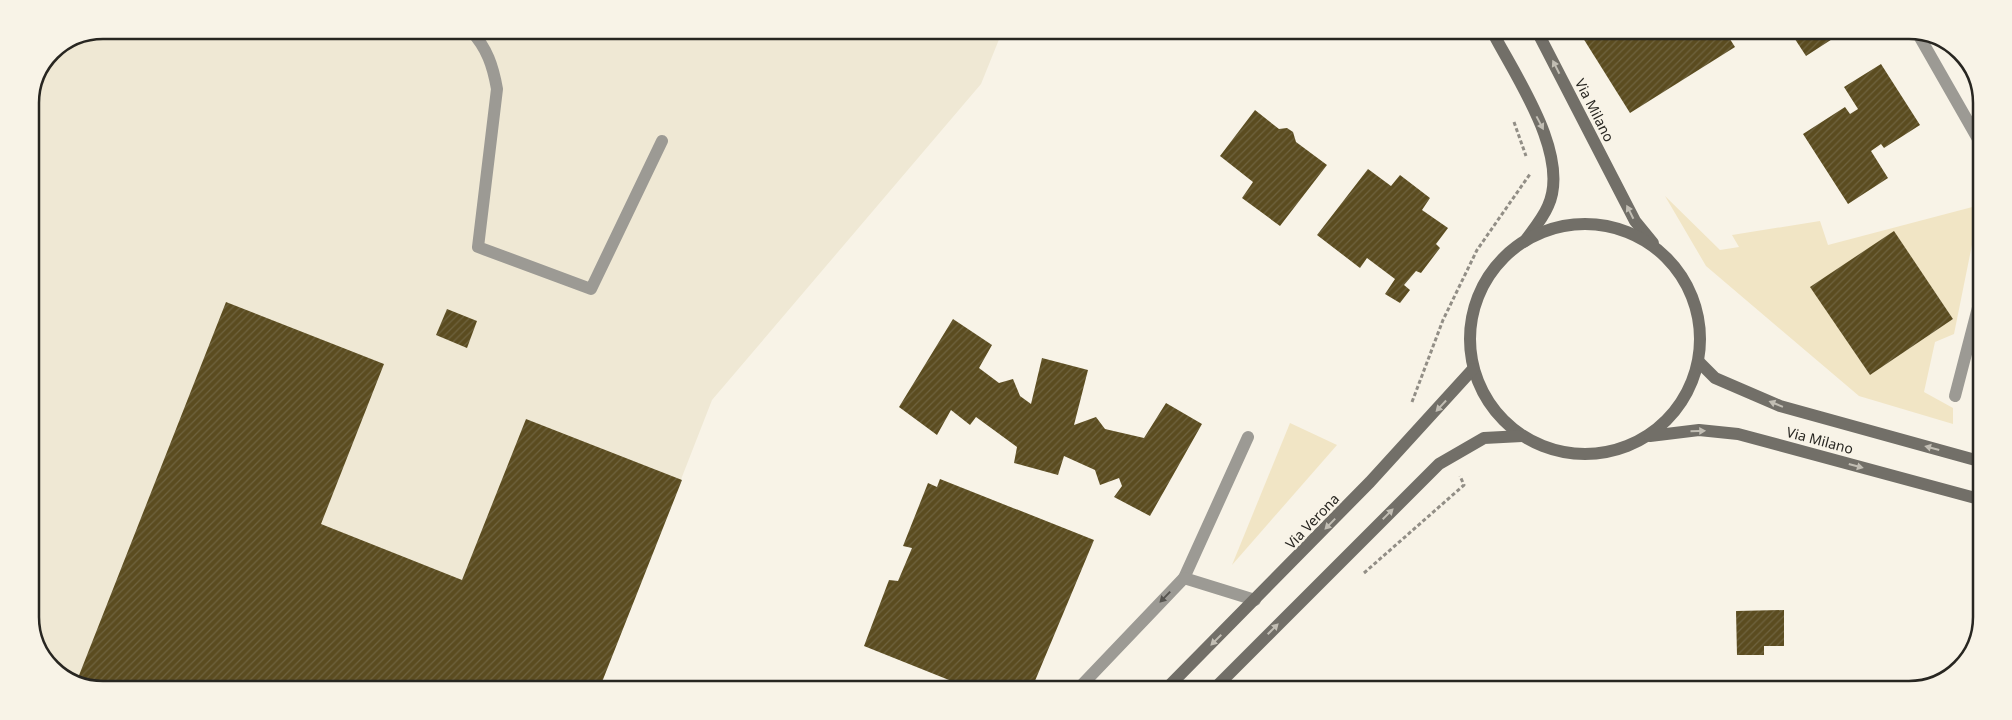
<svg xmlns="http://www.w3.org/2000/svg" width="2012" height="720" font-family="'Noto Sans',sans-serif">
  <style>
    .built { fill: #efe8d4 }
    .green { fill: #f1e5c5; fill-rule: evenodd }
    .building { fill: url(#building-hatch) }
    .lines { fill: none; stroke-linecap: round; stroke-linejoin: round }
    .path { stroke: #928e86; stroke-width: 3; stroke-dasharray: 4 2.5; stroke-linecap: butt }
    .lane { stroke: #9c9a94; stroke-width: 12 }
    .secondary { stroke: #726f68; stroke-width: 12 }
    .oneway { fill: #c2beb4 }
    .oneway2 { fill: #56544f }
    .labels { text-anchor: middle; dominant-baseline: central; stroke-width: 5; stroke-linejoin: round; paint-order: stroke }
    .street-label { font-size: 14px; fill: #282621; stroke: #f8f3e7 }
    .rim { fill: none; stroke: #282621; stroke-width: 2.5 }
  </style>
  <defs>
    <pattern id="building-hatch" width="6" height="6" patternUnits="userSpaceOnUse" patternTransform="scale(1.25)"><rect width="6" height="6" fill="#5b4c20"/><path d="M-1 1l2-2M0 6l6-6M5 7l2-2" fill="none" stroke="#6f633f"/></pattern>
  </defs>
  <rect width="100%" height="100%" fill="#f8f3e7"/>
  <!-- built -->
  <polygon class="built" points="103,30 1002,32 981,84 712,400 600,687 80,686 45,662 30,622 30,99 52,51"/>
  <!-- green -->
  <g class="green">
    <path d="M1665 196 1720 250 1739 247 1732 235 1820 221 1828 245 1980 205 1954 334 1935 342 1924 392 1953 408V424L1859 396 1706 266ZM1894 232 1953 319 1870 375 1811 287Z"/>
    <polygon points="1290,423 1337,445 1232,565"/>
  </g>
  <!-- building -->
  <g class="building">
    <polygon points="1591,33 1726,33 1735,47 1630,113 1583,38"/>
    <polygon points="1791,33 1835,34 1840,34 1806,56"/>
    <polygon points="1881,64 1920,125 1884,148 1881,144 1871,151 1888,178 1848,204 1803,134 1845,107 1850,114 1858,109 1844,87"/>
    <polygon points="1255,110 1279,129 1287,128 1293,132 1296,142 1327,165 1280,226 1242,198 1253,182 1220,156"/>
    <polygon points="1368,169 1391,186 1400,175 1430,198 1422,210 1448,228 1436,244 1440,248 1421,273 1416,271 1404,285 1410,290 1400,303 1385,294 1395,279 1367,258 1360,268 1317,235"/>
    <polygon points="30,221 36,223 30,236"/>
    <polygon points="1894,231 1953,319 1870,375 1810,287"/>
    <polygon points="226,302 384,364 321,524 462,580 526,419 682,480 600,687 80,686 76,683"/>
    <polygon points="447,309 477,321 467,348 436,335"/>
    <polygon points="953,319 992,345 979,368 999,383 1013,379 1020,396 1031,404 1042,358 1088,370 1074,425 1096,417 1105,429 1144,438 1166,403 1202,424 1150,516 1114,497 1122,486 1119,478 1100,485 1095,470 1064,456 1058,475 1014,463 1017,447 976,417 970,425 951,410 937,435 899,407"/>
    <polygon points="940,479 1094,540 1032,688 969,688 864,646 889,580 898,581 912,548 903,546 928,483 937,487"/>
    <polygon points="1784,610 1784,646 1764,646 1764,655 1737,655 1736,611"/>
  </g>
  <g class="lines">
    <!-- path -->
    <g class="path">
      <polyline points="1514,122 1526,156"/>
      <polyline points="1412,402 1443,320 1477,250 1530,174"/>
      <polyline points="1364,573 1464,485 1460,476"/>
    </g>
    <!-- lane -->
    <g class="lane">
      <path d="M471 31C487 48 493 66 497 89L478 247 591 289 662 141"/>
      <polyline points="1918,34 1982,146"/>
      <polyline points="1955,396 1981,296"/>
      <polyline points="1184,578 1248,437"/>
      <polyline points="1079,688 1184,578 1255,600"/>
    </g>
    <!-- secondary -->
    <g class="secondary">
      <path d="M1493 33C1516 77 1571 156 1548 206 1543 218 1533 230 1525 241"/>
      <polyline points="1538,33 1635,221 1653,243"/>
      <circle cx="1585" cy="339" r="115"/>
      <polyline points="1699,362 1715,378 1780,406 1979,461"/>
      <polyline points="1650,436 1699,430 1738,434 1979,499"/>
      <polyline points="1167,688 1370,482 1473,369"/>
      <polyline points="1214,689 1439,464 1484,438 1522,436"/>
    </g>
  </g>
  <!-- one-way arrows -->
  <defs><path id="oneway-solid" d="M-6-.8H1V-3.2L6.5 0L1 3.2V.8H-6Z" transform="scale(1.25)"/></defs>
  <g class="oneway">
    <use href="#oneway-solid" transform="translate(1556 67) rotate(-117)"/>
    <use href="#oneway-solid" transform="translate(1540 123) rotate(62)"/>
    <use href="#oneway-solid" transform="translate(1630 212) rotate(-117)"/>
    <use href="#oneway-solid" transform="translate(1776 404) rotate(-158)"/>
    <use href="#oneway-solid" transform="translate(1441 406) rotate(133)"/>
    <use href="#oneway-solid" transform="translate(1698 431) rotate(-1)"/>
    <use href="#oneway-solid" transform="translate(1932 448) rotate(-165)"/>
    <use href="#oneway-solid" transform="translate(1856 466) rotate(15)"/>
    <use href="#oneway-solid" transform="translate(1388 514) rotate(-45)"/>
    <use href="#oneway-solid" transform="translate(1330 524) rotate(134)"/>
    <use href="#oneway-solid" transform="translate(1273 629) rotate(-45)"/>
    <use href="#oneway-solid" transform="translate(1216 640) rotate(135)"/>
  </g>
  <use class="oneway2" href="#oneway-solid" transform="translate(1165 597) rotate(134)"/>
  <g class="labels">
    <!-- street labels -->
    <g class="street-label">
      <text transform="translate(1595 110) rotate(63)">Via Milano</text>
      <text transform="translate(1820 440) rotate(15)">Via Milano</text>
      <text transform="translate(1312 521) rotate(-46)">Via Verona</text>
    </g>
  </g>
  <!-- crop -->
  <path d="M0 0H2012V720H0ZM103 39H1909A64 64 0 0 1 1973 103V617A64 64 0 0 1 1909 681H103A64 64 0 0 1 39 617V103A64 64 0 0 1 103 39Z" fill="#f8f3e7" fill-rule="evenodd"/>
  <path class="rim" d="M103 39H1909A64 64 0 0 1 1973 103V617A64 64 0 0 1 1909 681H103A64 64 0 0 1 39 617V103A64 64 0 0 1 103 39Z"/>
</svg>
